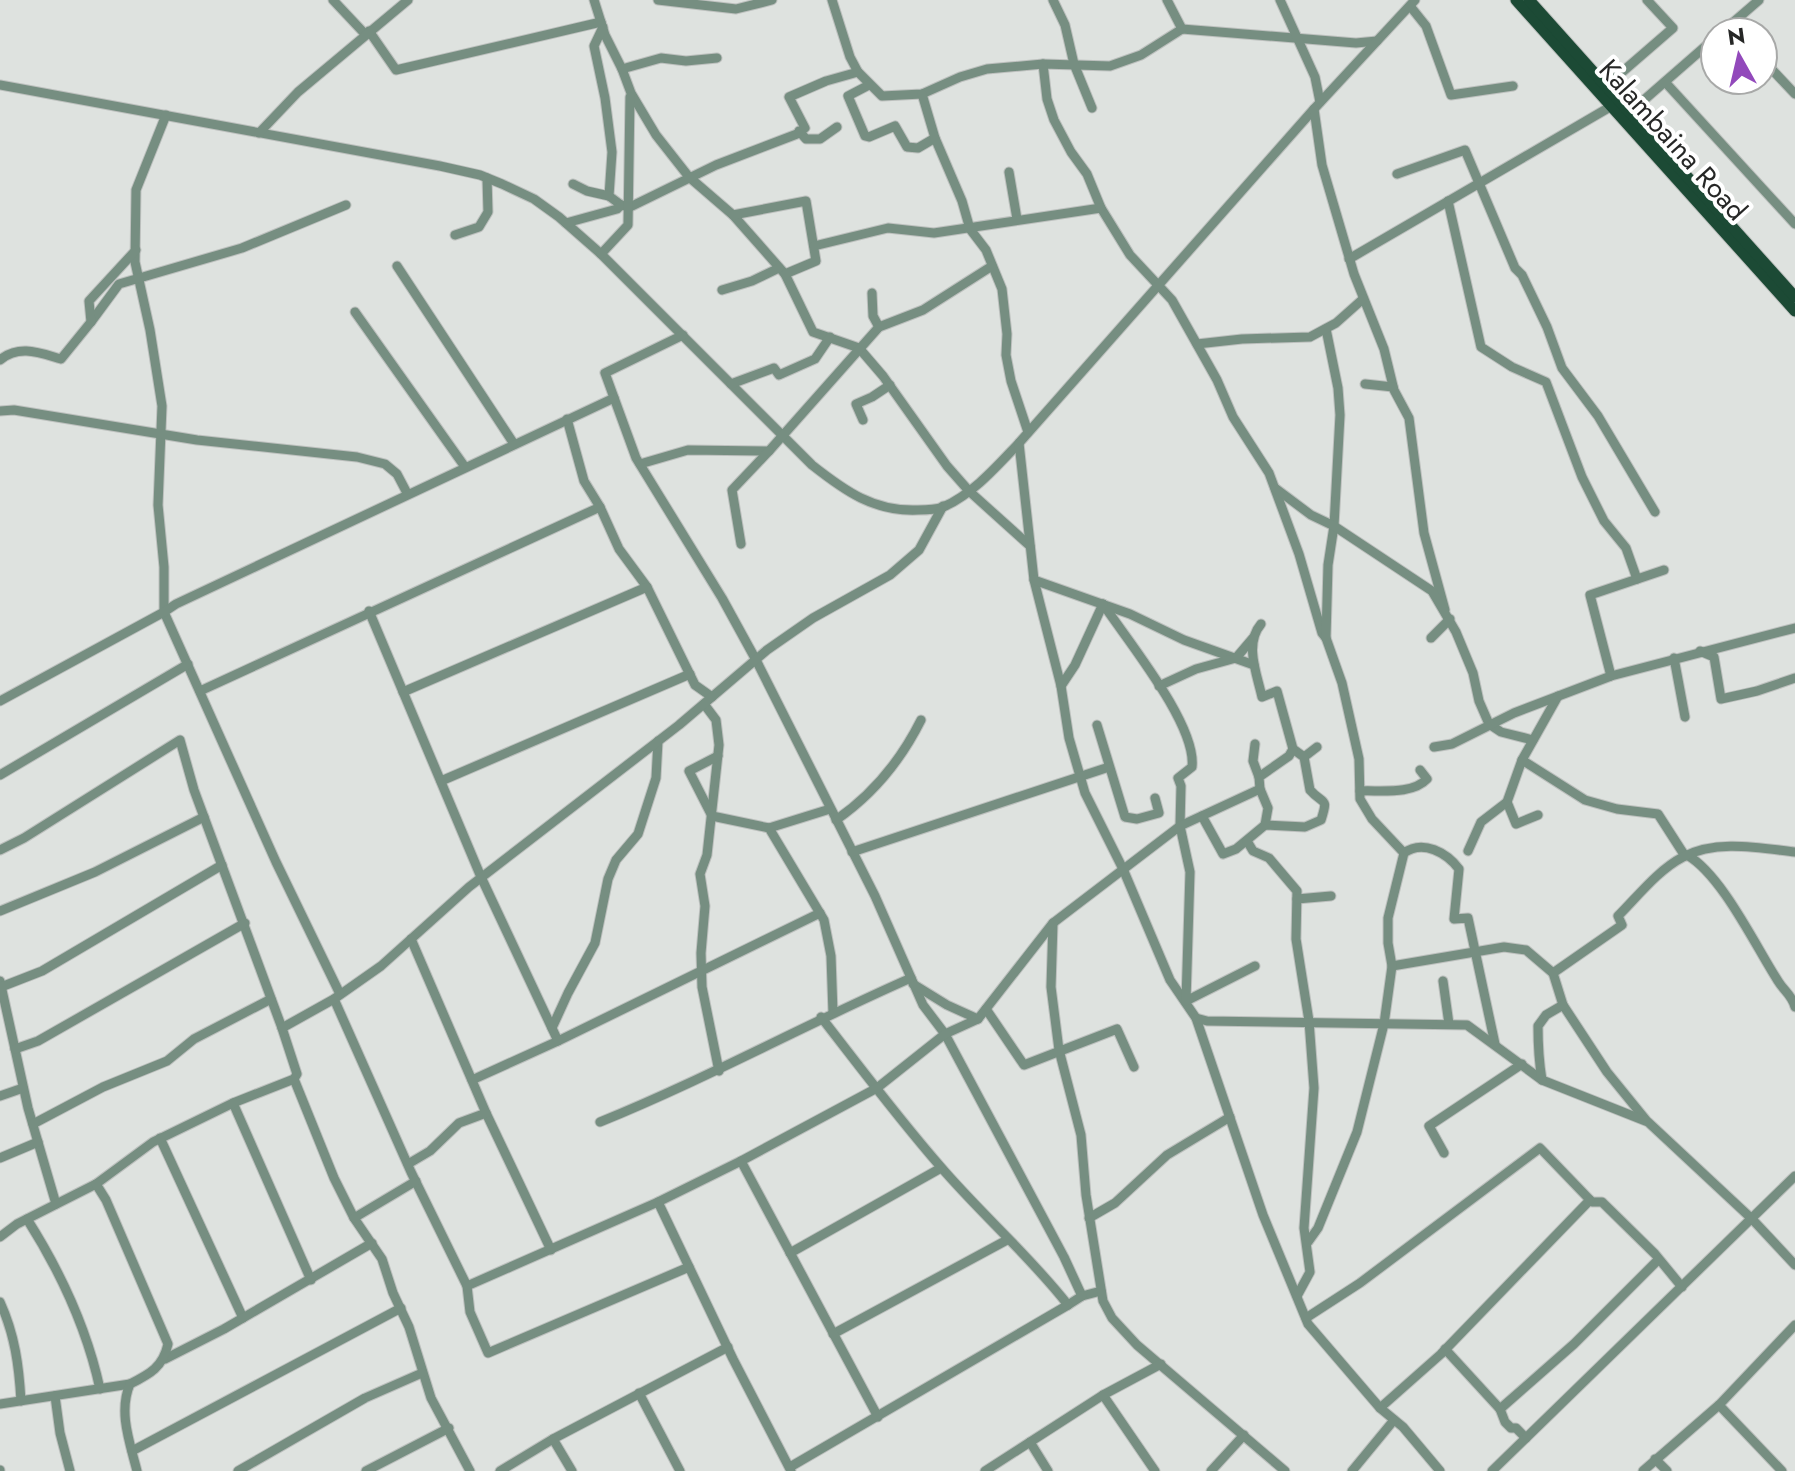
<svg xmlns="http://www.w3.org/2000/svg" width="1795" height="1471" font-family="Jost,sans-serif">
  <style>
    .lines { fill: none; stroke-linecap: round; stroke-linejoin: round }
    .minor-casing { stroke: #bdc0be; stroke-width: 11 }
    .major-casing { stroke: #bdc0be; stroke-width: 13 }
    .minor { stroke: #768e81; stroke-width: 9 }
    .major { stroke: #1c4a35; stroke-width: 11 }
    .labels { text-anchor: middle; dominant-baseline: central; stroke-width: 8; stroke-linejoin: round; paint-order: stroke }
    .street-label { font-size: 28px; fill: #262726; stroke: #fff }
  </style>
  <rect width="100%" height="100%" fill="#dee2df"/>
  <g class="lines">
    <!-- minor casing -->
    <g class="minor-casing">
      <g id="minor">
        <polyline points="333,0 365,34"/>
        <polyline points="594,0 605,35 622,69 631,93 656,135 689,177 733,215 785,274 813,332 859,348 883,376 947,466 969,491 1030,546"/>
        <polyline points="658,0 736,9 772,0"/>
        <polyline points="832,0 850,57 858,72 882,96 922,94 960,77 987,69 1043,64 1110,66 1141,55 1182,29 1356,43 1377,41"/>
        <polyline points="1053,0 1065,25 1074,64 1092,108"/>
        <polyline points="1167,0 1182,29"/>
        <polyline points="1280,0 1315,77 1320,102"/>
        <polyline points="1410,6 1426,26 1451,95 1513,86"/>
        <polyline points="603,27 594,46 605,98 612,152 609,196 621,205"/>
        <polyline points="369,31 396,70 601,22"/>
        <polyline points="1722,32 1759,0"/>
        <polyline points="1763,60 1795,94"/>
        <polyline points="1043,64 1047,99 1054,120 1071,152 1087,174 1101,208 1130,255 1172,300 1217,380 1233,417 1269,473 1299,554 1322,633 1326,638"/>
        <polyline points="622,69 661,58 686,61 717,58"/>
        <polyline points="1665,82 1795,224"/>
        <path d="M0 85 440 166 480 175 502 184 534 199 559 217 601 254 812 465C845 491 874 512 918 510 926 510 935 510 943 507 973 494 997 466 1019 443L1314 109 1415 0"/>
        <polyline points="869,85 848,96 865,136 869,137 895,126 907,147 918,148 935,138"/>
        <polyline points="1606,86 1673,28 1647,0"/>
        <polyline points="922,94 935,138 962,201 970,229 986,250 1002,289 1007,334 1006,355 1011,381 1028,432"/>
        <polyline points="1314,109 1322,165 1354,274 1384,349 1394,390 1409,418 1424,533 1445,610"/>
        <polyline points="1629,113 1715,38"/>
        <polyline points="166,115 136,190 135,262 150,330 162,406 158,505 164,567 164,612 276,862 340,994"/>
        <polyline points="799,131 806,139 820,139 837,127"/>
        <polyline points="259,133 298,92 408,0"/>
        <polyline points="1009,172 1017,219"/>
        <polyline points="1397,174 1465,150 1515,268 1522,275 1547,327 1562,368 1598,416 1655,512"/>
        <polyline points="573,184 587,191 609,196"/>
        <polyline points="1448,201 1481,347 1512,367 1546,382 1582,477 1604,521 1626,548 1637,579"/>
        <polyline points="733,215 806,201 816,261 785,274"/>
        <polyline points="566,223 617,209 621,205 630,207 716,165 797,134 805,128 789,97 826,81 858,72"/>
        <polyline points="455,235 479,227 488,212 487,178"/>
        <polyline points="814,246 888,228 934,233 1101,208"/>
        <polyline points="601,254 628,225 630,97"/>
        <polyline points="1349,259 1610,107"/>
        <polyline points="397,266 514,444"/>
        <polyline points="722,290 752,281 779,268"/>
        <polyline points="872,293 873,316 879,327"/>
        <polyline points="355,312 465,467"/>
        <polyline points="91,322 119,284 242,248 346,205"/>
        <polyline points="1326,329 1338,388 1340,415 1334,526 1328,565 1326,638 1342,683 1359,759 1360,799 1372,819 1404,853"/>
        <polyline points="683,335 605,373 636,458 722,598 756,660 875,896 923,1005 945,1034 1064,1257 1082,1296 1101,1291"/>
        <polyline points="1197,344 1242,339 1310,337 1336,323 1363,299"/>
        <path d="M0 360C19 344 40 353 61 359L91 322 89 301 136 250"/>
        <polyline points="731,384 774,368 779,375 815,359 830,337"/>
        <polyline points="1365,384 1393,387"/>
        <polyline points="0,411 14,410 197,440 357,457 385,464 397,474 407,493"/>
        <polyline points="567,419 584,481 600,507 619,549 647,587 695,685 712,697"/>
        <polyline points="863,420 856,404 872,397 890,385"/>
        <polyline points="1019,443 1034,580 1061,686 1069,738 1085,793 1123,869 1170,980 1196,1018 1263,1215 1308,1324 1380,1408 1403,1427 1440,1471"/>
        <polyline points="640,464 688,450 769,451 879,327 923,310 992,266"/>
        <polyline points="1275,488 1311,515 1334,526 1432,591 1456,632 1473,673 1479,701 1489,724 1501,732 1533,740"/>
        <polyline points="741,544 732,490 769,451"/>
        <polyline points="1034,580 1130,614 1184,640 1254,665"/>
        <path d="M1103 604C1127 640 1197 725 1192 767L1178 778 1181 786 1180 826 1190 872 1186 1001 1255 966"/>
        <polyline points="369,611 481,877 558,1041"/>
        <polyline points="1431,638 1450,619"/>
        <polyline points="1700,651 1714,657 1721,699 1757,691 1795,678"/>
        <polyline points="1674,658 1685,717"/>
        <polyline points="1611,676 1590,595 1664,570"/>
        <polyline points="1061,686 1075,665 1103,604"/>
        <polyline points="1159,686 1196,669 1236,658 1253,638"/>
        <polyline points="200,691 600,507"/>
        <polyline points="403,692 647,587"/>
        <polyline points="0,701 164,612 176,604 614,398"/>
        <polyline points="704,704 716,720 719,745 707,855 700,874 705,906 701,953 702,987 719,1071"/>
        <polyline points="1097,725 1125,817 1137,819 1159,813 1155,798"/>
        <polyline points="1255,744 1253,761 1259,777"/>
        <polyline points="1434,747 1452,744 1514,713 1611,676 1795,628"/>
        <polyline points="718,756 689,771 712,816 769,828 824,920 831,956 833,1013"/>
        <polyline points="1304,757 1317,747"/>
        <polyline points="1522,760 1585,800 1617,809 1658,814 1685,856"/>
        <polyline points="0,775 188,664"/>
        <polyline points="441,781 690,674"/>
        <path d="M1360 791C1380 790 1412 795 1427 779L1420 770"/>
        <polyline points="1507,802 1516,824 1538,815"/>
        <path d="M1202 816 1223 854 1236 849 1265 825 1305 827 1321 820C1329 796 1323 805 1310 790L1304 757 1293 749 1277 691 1262 697C1257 674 1244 644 1261 624"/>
        <path d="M836 820C872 795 901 760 921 720"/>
        <polyline points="1265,825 1268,808 1260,789 1259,777 1289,756 1293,749"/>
        <polyline points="769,828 830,809"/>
        <polyline points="1247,841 1253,851 1269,858 1297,891 1296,939 1309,1021 1314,1088 1304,1228 1310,1272 1297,1296"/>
        <polyline points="0,850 24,838 180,740 194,790 282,1028"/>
        <polyline points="1468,851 1481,822 1507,802 1522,760 1558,696"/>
        <polyline points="852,852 1109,767"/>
        <path d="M1687 855C1722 875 1756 947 1778 981 1784 991 1792 995 1795 1007"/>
        <polyline points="1297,899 1331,896"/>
        <polyline points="0,911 95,872 204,817"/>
        <polyline points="1053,923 1051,987 1059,1050 1081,1135 1086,1195 1103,1301 1112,1318 1137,1345 1285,1471"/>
        <polyline points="1392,966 1504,947 1526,950 1553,973 1563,1005 1607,1072 1646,1120"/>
        <path d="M1553 973 1622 925 1618 916C1638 896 1658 870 1683 857 1716 839 1760 848 1795 852"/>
        <polyline points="0,981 28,1108 56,1204"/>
        <polyline points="1443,981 1449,1024"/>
        <polyline points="913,984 947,1005 978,1019"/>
        <polyline points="1,987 42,971 222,865"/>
        <polyline points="334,999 411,1172 467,1286 470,1312 488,1353 689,1267"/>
        <polyline points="986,1009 1024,1065 1117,1029 1134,1067"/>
        <path d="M821 1017C860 1067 898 1118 940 1166 981 1214 1029 1255 1068 1305L1082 1296"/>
        <polyline points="1196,1018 1207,1021 1467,1025 1542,1080 1648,1122 1752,1219 1795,1265"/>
        <polyline points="552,1028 568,993 595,943 608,879 616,860 638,834 656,778 658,741"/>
        <polyline points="15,1049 38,1041 245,923"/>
        <polyline points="294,1079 334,1178 354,1218 382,1259 393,1293 409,1327 431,1398 470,1471"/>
        <polyline points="472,1080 558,1041 820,913"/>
        <path d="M1542 1080C1539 1062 1538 1044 1538 1026L1546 1015 1563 1005"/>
        <polyline points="0,1096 23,1088"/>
        <polyline points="233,1103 311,1280"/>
        <polyline points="486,1113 551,1250"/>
        <path d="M600 1122C706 1079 806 1024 911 978"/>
        <polyline points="33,1124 103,1087 167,1061 194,1039 271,999"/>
        <polyline points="160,1138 243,1318"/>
        <polyline points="1444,1153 1429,1126 1522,1064"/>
        <polyline points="0,1158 38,1142"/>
        <polyline points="408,1164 430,1151 459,1123 486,1113 411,939"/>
        <polyline points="658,1202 733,1359 791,1471"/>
        <polyline points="354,1218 416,1181"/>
        <polyline points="1089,1218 1115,1203 1167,1155 1230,1117"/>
        <path d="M27 1219C60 1271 87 1329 100 1389"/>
        <polyline points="0,1237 17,1224 96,1184"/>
        <path d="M1308 1242 1318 1228 1357 1132 1384 1024 1392 966 1388 943V918L1404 853C1423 839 1447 853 1459 869L1454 919 1468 918 1495 1044"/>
        <polyline points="790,1253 941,1168"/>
        <polyline points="467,1286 658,1202 741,1161"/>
        <path d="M0 1302C15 1335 19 1366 21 1401"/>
        <polyline points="1306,1318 1360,1283 1540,1148 1592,1202 1602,1202 1655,1254 1682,1287"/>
        <polyline points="833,1334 1007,1240"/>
        <polyline points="1445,1349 1500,1409 1574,1344 1658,1260"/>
        <polyline points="165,1359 224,1329 372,1243"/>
        <polyline points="639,1393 680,1471"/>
        <polyline points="1103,1395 1155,1471"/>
        <polyline points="55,1396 60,1433 70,1471"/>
        <polyline points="0,1404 130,1384"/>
        <polyline points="1719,1405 1782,1471"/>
        <polyline points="1380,1408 1441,1354 1590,1200"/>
        <polyline points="1500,1409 1505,1422 1511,1428 1516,1428 1526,1438"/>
        <polyline points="878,1417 741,1161 877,1088 945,1034 978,1019 1053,923 1180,826 1260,789"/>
        <polyline points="553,1439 572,1471"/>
        <polyline points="1030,1442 1048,1471"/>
        <polyline points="132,1451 401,1308"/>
        <polyline points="1655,1459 1667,1471"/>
        <polyline points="790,1467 1068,1305"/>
        <polyline points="0,1470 0,1471"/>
        <path d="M137 1471C130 1443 118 1412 130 1384 150 1374 163 1367 168 1344L106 1200 96 1184 153 1142 233 1103 294 1079 297 1074 282 1028 334 999 381 966 469 887 679 725 767 650 813 618 890 575 919 550 943 506"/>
        <polyline points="238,1471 365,1398 422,1373"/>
        <polyline points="366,1471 449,1428"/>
        <polyline points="500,1471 553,1439 728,1347"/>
        <polyline points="985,1471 1103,1395 1161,1364"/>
        <polyline points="1211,1471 1244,1435"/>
        <polyline points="1352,1471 1394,1420"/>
        <polyline points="1492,1471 1795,1176"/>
        <polyline points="1643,1471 1719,1405 1795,1325"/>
      </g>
    </g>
    <!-- major casing -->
    <g class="major-casing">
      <g id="major">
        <polyline points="1516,0 1795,311"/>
        <polyline points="1529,0 1795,297"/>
      </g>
    </g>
    <!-- minor -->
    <use href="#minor" class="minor"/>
    <!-- major -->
    <use href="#major" class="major"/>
  </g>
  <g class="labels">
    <!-- street labels -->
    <g class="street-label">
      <text transform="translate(1673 140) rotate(48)">Kalambaina Road</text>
    </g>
  </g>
  <!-- north arrow -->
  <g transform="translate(1739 56) rotate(352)"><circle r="38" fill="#ffffff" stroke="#a8a9a8" stroke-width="2"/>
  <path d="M0-6L14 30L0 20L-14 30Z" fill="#9249bb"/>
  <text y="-12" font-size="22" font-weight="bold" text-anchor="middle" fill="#262726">N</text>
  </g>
</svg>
